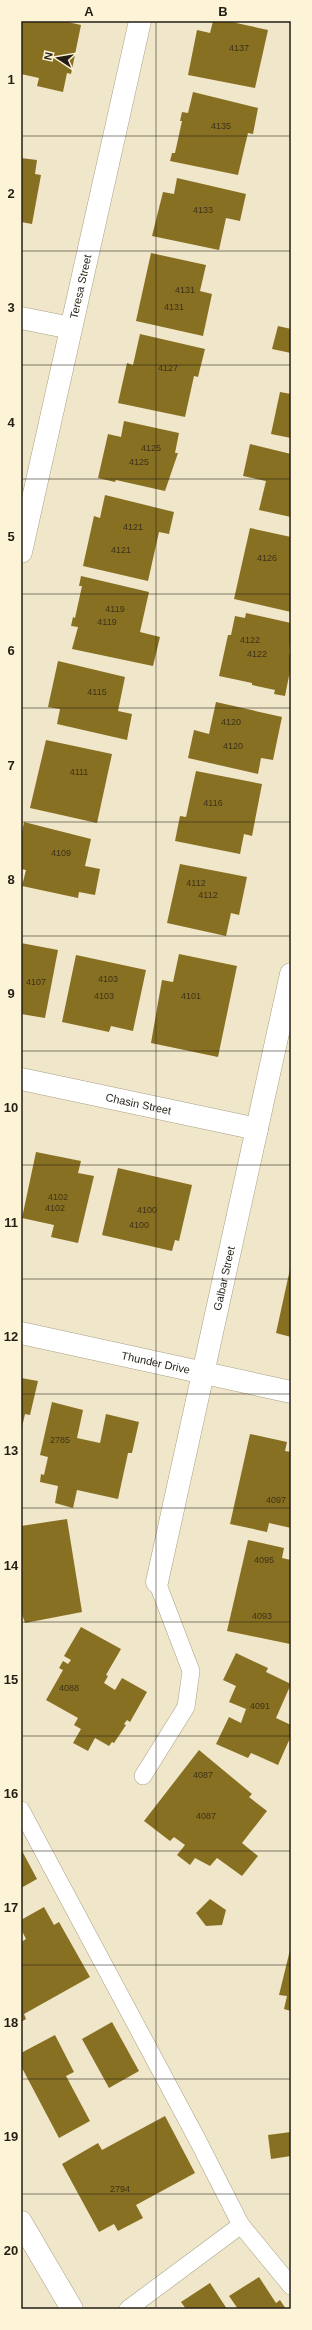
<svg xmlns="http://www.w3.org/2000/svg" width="312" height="2330" font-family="Arial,sans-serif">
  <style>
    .building { fill: #887022 }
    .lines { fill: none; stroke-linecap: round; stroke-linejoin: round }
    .lane-casing { stroke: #a89f84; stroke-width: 18 }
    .street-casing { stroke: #a89f84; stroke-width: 23 }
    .secondary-casing { stroke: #a89f84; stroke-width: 23 }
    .primary-casing { stroke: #a89f84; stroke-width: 23 }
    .lane { stroke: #fff; stroke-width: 17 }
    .street { stroke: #fff; stroke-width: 22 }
    .secondary { stroke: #fff; stroke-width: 22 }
    .primary { stroke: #fff; stroke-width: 22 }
    .grid { fill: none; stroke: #221e14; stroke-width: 1; stroke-opacity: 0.55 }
    .labels { text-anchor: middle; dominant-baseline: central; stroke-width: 3; stroke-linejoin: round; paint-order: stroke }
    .number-label { font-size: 9px; fill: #3c3218 }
    .street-label { font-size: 11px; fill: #221e14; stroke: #fdf3d6 }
    .neatline { fill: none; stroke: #221e14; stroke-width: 1.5 }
    .grid-label { font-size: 13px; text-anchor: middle; font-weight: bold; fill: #221e14 }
  </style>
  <rect width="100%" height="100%" fill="#f0e6c9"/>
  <!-- building -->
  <g class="building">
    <polygon points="21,21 63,21 81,25 71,74 67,73 63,92 37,86 39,78 21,74"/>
    <polygon points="213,21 227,21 268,30 255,88 188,75 197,30 210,33"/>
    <polygon points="193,92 258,108 253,134 248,133 238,175 170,161 172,153 175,153 182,121 180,121 182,112 188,113"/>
    <polygon points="21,158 37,160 35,174 41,175 32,224 21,222"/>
    <polygon points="177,178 246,194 240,221 226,218 219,250 152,236 163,192 174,194"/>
    <polygon points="151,253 206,265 200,291 212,294 203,336 136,321"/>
    <polygon points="278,326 291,329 291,353 272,349"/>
    <polygon points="140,334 205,349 198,377 194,376 185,417 118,403 127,363 133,365"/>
    <polygon points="280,392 291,394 291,438 271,434"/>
    <polygon points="124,421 179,433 175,453 178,453 165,491 116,480 115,482 98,478 108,434 121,437"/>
    <polygon points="250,444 291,454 291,517 259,510 266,481 243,476"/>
    <polygon points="105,495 174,512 169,534 159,532 148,581 83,566 94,516 100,518"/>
    <polygon points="250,528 291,537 291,612 234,599"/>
    <polygon points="81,576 149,592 140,632 160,637 153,666 72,649 78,627 71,626 73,617 75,618 82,586 79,586"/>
    <polygon points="246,613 291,623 289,654 291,655 291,666 285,696 274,694 275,690 252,685 252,683 219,676 228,635 231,635 235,616 245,618"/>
    <polygon points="58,661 125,677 118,711 132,714 127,740 57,724 60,709 48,707"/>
    <polygon points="216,702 282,717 273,760 261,758 258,774 188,758 194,730 209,734"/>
    <polygon points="46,740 112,754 97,823 30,808"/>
    <polygon points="196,771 262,784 252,836 244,834 240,854 175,841 180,816 186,817"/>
    <polygon points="24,822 91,839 85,866 100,869 95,895 79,892 78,898 22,886 26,870 21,869 21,837"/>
    <polygon points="180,864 247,877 239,915 231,913 226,936 167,923"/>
    <polygon points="21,943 58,950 45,1018 21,1014"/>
    <polygon points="179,954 237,966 218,1057 151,1043 162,980 173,982"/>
    <polygon points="76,955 146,970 133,1031 111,1026 109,1032 62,1022"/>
    <polygon points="36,1152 81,1161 78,1173 94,1176 78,1243 51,1237 54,1225 22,1218"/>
    <polygon points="118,1168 192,1185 179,1241 175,1240 172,1251 102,1235"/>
    <polygon points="290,1269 291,1269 291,1337 276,1333"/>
    <polygon points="21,1378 38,1381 30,1415 25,1414 22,1427"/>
    <polygon points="52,1402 83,1410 77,1438 100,1443 106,1414 139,1422 132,1453 128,1453 118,1499 77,1490 73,1508 55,1503 58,1486 40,1482 41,1474 44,1475 48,1457 40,1455"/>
    <polygon points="250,1434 287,1442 285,1451 291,1452 291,1528 269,1523 267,1532 230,1524"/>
    <polygon points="67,1519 82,1612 25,1623 21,1611 21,1526"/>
    <polygon points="248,1540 284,1548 282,1558 291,1560 290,1644 227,1631"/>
    <polygon points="81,1627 121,1649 106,1675 108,1676 104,1683 115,1690 122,1678 147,1692 130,1722 127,1720 124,1724 126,1725 114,1743 112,1742 109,1746 95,1738 88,1751 73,1743 81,1729 74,1725 78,1718 46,1700 63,1670 59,1668 63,1661 68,1664 71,1660 64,1656"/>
    <polygon points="236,1653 268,1668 266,1672 291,1684 276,1718 291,1725 291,1736 278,1765 251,1753 248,1758 216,1744 229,1717 241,1723 246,1709 229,1702 236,1686 223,1680"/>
    <polygon points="199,1750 252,1794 249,1797 267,1811 242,1843 258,1856 242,1876 217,1858 210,1866 195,1858 190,1865 177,1855 185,1845 174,1837 170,1841 144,1821"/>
    <polygon points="21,1849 37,1879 21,1888"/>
    <polygon points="210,1899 226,1910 222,1925 206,1926 196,1913"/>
    <polygon points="44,1907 54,1925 59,1922 90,1977 24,2014 26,2019 21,2022 21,1942 26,1939 21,1929 21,1920"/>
    <polygon points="291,1946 291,2011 284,2009 287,1996 279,1995"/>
    <polygon points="112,2022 139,2071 109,2088 82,2039"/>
    <polygon points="55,2035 74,2072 66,2076 90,2121 59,2138 21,2066 21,2053"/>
    <polygon points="165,2116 195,2173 136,2205 143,2218 118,2231 114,2224 99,2232 62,2164 98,2143 102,2150"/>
    <polygon points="291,2132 291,2156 271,2159 268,2135"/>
    <polygon points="259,2277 276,2303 280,2300 286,2309 238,2309 229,2296"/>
    <polygon points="210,2283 227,2309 186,2309 181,2302"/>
  </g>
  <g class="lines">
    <!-- lane casing -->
    <g class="lane-casing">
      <g id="lane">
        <polyline points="143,1776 186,1707 191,1671 157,1582"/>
        <polyline points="21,1810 196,2137 241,2225 291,2286"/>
        <polyline points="128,2309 241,2225"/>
      </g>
    </g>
    <!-- street casing -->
    <g class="street-casing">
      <g id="street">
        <polyline points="21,318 71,328"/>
        <path id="s1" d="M21 552 140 21"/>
        <path id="s2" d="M21 1079 257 1129"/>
        <path id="s3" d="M157 1582 291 974"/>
      </g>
    </g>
    <!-- secondary casing -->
    <g class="secondary-casing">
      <g id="secondary">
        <path id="s4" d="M21 1333 291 1392"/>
      </g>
    </g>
    <!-- primary casing -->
    <g class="primary-casing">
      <polyline id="primary" points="21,2222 72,2309"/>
    </g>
    <!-- lane -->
    <use href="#lane" class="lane"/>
    <!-- street -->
    <use href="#street" class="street"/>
    <!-- secondary -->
    <use href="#secondary" class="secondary"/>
    <!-- primary -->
    <use href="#primary" class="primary"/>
  </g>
  <!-- grid -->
  <path class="grid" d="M156 21V2309M21 136H291M21 251H291M21 365H291M21 479H291M21 594H291M21 708H291M21 822H291M21 936H291M21 1051H291M21 1165H291M21 1279H291M21 1394H291M21 1508H291M21 1622H291M21 1736H291M21 1851H291M21 1965H291M21 2079H291M21 2194H291"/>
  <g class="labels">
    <!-- number labels -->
    <g class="number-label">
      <text x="239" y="48">4137</text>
      <text x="221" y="126">4135</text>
      <text x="203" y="210">4133</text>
      <text x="185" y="290">4131</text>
      <text x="174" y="307">4131</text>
      <text x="168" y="368">4127</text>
      <text x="151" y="448">4125</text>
      <text x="139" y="462">4125</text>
      <text x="133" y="527">4121</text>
      <text x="121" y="550">4121</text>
      <text x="267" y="558">4126</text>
      <text x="115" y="609">4119</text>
      <text x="107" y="622">4119</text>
      <text x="250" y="640">4122</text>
      <text x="257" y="654">4122</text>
      <text x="97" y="692">4115</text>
      <text x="231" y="722">4120</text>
      <text x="233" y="746">4120</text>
      <text x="79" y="772">4111</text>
      <text x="213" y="803">4116</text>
      <text x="61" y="853">4109</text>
      <text x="196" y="883">4112</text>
      <text x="208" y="895">4112</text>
      <text x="108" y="979">4103</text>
      <text x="36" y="982">4107</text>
      <text x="104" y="996">4103</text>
      <text x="191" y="996">4101</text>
      <text x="58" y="1197">4102</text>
      <text x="55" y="1208">4102</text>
      <text x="147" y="1210">4100</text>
      <text x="139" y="1225">4100</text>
      <text x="60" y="1440">2785</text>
      <text x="276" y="1500">4097</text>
      <text x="264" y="1560">4095</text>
      <text x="262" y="1616">4093</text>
      <text x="69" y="1688">4088</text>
      <text x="260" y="1706">4091</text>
      <text x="203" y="1775">4087</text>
      <text x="206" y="1816">4087</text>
      <text x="120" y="2189">2794</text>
    </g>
    <!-- street labels -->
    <g class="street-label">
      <text stroke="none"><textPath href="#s1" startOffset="272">Teresa Street</textPath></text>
      <text stroke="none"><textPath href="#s2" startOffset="120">Chasin Street</textPath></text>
      <text stroke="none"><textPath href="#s3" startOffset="311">Galbar Street</textPath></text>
      <text stroke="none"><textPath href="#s4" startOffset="138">Thunder Drive</textPath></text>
    </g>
  </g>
  <!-- border -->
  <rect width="312" height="2330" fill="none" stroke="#fdf3d6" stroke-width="44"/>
  <!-- north arrow -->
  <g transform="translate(58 58) rotate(282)" stroke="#fdf3d6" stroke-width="3" paint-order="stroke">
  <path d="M0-3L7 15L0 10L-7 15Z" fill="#221e14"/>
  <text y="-6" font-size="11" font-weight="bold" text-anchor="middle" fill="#221e14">N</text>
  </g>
  <rect x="22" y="22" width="268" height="2286" class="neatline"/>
  <g class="grid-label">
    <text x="89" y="16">A</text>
    <text x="223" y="16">B</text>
    <text x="11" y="84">1</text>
    <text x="11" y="198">2</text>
    <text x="11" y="312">3</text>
    <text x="11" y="427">4</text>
    <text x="11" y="541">5</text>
    <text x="11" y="655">6</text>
    <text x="11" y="770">7</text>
    <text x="11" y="884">8</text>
    <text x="11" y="998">9</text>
    <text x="11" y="1112">10</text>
    <text x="11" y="1227">11</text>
    <text x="11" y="1341">12</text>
    <text x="11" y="1455">13</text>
    <text x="11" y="1570">14</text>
    <text x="11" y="1684">15</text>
    <text x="11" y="1798">16</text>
    <text x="11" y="1912">17</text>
    <text x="11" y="2027">18</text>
    <text x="11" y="2141">19</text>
    <text x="11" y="2255">20</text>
  </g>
</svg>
